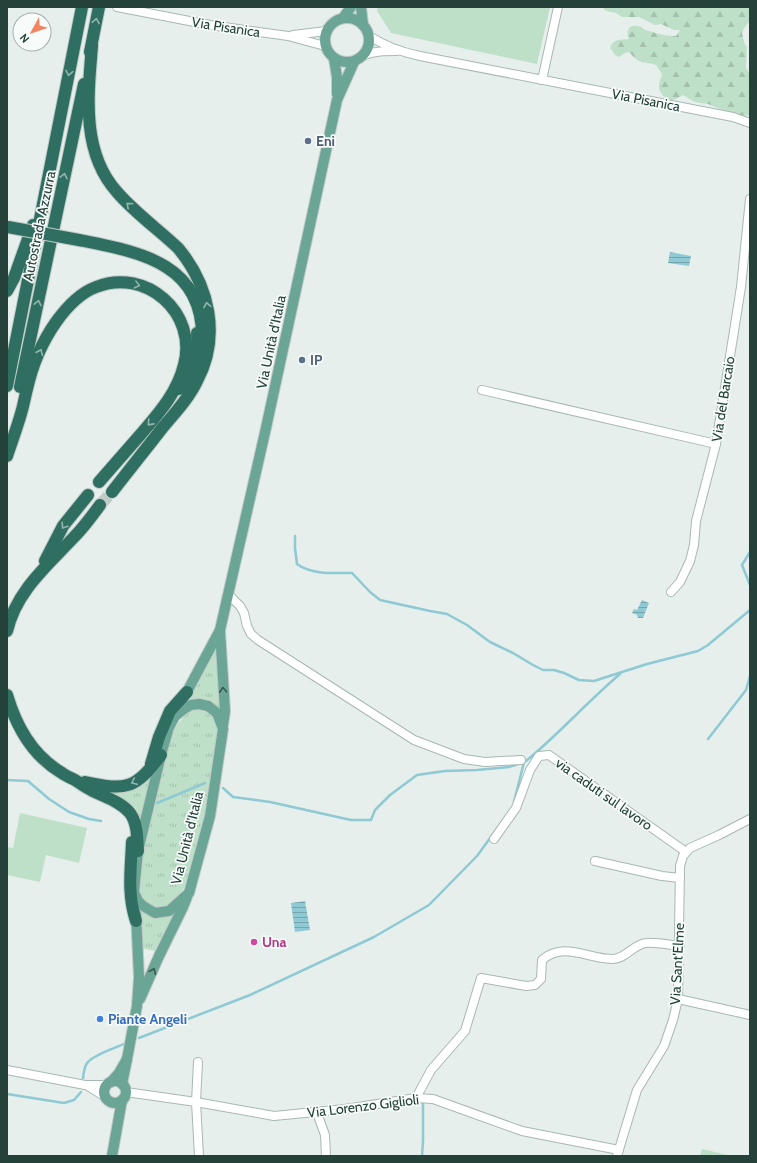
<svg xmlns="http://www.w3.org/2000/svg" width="757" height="1163" font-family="Cabin,sans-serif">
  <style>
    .grass { fill: url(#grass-tufts) }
    .forest { fill: url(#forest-firs) }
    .garden { fill: #bfe0c8 }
    .water { fill: url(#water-rules) }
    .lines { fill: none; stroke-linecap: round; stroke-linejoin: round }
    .stream { stroke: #8ec9d4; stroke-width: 2.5 }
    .highway-tunnel { stroke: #bfccc8; stroke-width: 12; stroke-dasharray: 12 6; stroke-linecap: butt }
    .minor-casing { stroke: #a8b8b2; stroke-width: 10 }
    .major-casing { stroke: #c2cac8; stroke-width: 12 }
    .highway-casing { stroke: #c2cac8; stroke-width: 14 }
    .minor { stroke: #fff; stroke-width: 8 }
    .major { stroke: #6aa596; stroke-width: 10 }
    .highway { stroke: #2f6f62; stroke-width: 12 }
    .highway-bridge-casing { stroke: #c2cac8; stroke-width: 14; stroke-linecap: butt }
    .highway-bridge { stroke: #2f6f62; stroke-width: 12 }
    .oneway { stroke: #93b5ae }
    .oneway2 { stroke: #365b51 }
    .service-dot { fill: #5c6f8a; stroke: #f7fbf9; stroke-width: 1.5 }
    .hotel-dot { fill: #d1479c; stroke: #f7fbf9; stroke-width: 1.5 }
    .shop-dot { fill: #3f7fe0; stroke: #f7fbf9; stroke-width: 1.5 }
    .labels { text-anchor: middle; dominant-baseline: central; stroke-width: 3.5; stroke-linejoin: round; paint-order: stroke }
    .street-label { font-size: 14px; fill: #24423a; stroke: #f7fbf9 }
    .service-label { font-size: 14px; font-weight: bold; fill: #4e5e75; stroke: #f7fbf9; text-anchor: start }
    .hotel-label { font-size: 14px; font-weight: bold; fill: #b23c85; stroke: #f7fbf9; text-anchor: start }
    .shop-label { font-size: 14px; font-weight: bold; fill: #366cbe; stroke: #f7fbf9; text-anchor: start }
  </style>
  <defs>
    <pattern id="grass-tufts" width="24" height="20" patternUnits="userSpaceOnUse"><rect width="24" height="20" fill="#bfe0c8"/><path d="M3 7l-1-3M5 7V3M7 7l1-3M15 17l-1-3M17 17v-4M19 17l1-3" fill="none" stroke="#a4c1ad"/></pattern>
    <pattern id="forest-firs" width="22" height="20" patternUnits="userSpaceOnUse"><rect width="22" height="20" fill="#bfe0c8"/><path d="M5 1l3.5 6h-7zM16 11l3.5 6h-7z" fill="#a4c1ad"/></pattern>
    <pattern id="water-rules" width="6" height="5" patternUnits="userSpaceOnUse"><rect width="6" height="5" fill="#8ec9d4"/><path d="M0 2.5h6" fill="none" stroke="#74a5ad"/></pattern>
  </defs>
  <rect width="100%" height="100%" fill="#e6efeb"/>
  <!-- grass -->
  <g class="grass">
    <polygon points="216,649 221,711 185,703"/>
    <polygon points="201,708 208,709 216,719 219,733 208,806 198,844 184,888 170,907 157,910 146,905 138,892 141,865 148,820 173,730 187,713"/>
    <polygon points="147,777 152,780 143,819 140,820 113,796 106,789"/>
    <polygon points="138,904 142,908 178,908 155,951 145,949 141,947"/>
  </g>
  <!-- forest -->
  <path class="forest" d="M602 7H750V20L743 30 742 33 744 42 747 48 746 68 750 74V116L733 114 708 104 695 102 683 95C679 97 676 100 671 100 665 100 659 92 659 87 659 82 661 78 662 74L656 65C643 61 640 65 630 53L627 52 619 57 616 56 610 48C613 38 621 40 629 39 625 29 630 23 641 27 643 28 646 31 649 31 658 34 667 36 676 36L680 30H674L661 24 655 25 639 17H622L616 13 606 11Z"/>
  <!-- garden -->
  <g class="garden">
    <polygon points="378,7 550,7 537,64 391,33 377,11"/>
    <polygon points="20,813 87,828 79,863 46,855 40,882 7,875 7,847 13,848"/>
    <polygon points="702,1149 732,1156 700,1156"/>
  </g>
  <!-- water -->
  <g class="water">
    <polygon points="670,252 691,256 689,266 668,263"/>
    <polygon points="642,600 649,603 643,618 638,618 637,615 632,613 634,609 637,610"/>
    <polygon points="305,901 310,930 295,932 291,903"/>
  </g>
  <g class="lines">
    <!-- stream -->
    <g class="stream">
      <path d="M295 536V548L297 564C312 575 334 573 352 573L370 592 380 600 430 611 447 614 467 625 490 642 513 653 533 665 543 670H554L564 673 579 680 594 681 647 664 698 651 708 645 750 610"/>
      <polyline points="750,552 742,565 750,585"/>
      <polyline points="708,739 746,690 750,676"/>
      <path d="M523 762 526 761C559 734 587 702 620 674"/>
      <polyline points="7,780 28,781 49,799 69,812 89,819 101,821"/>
      <polyline points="223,788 233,797 270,802 351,820 371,820 375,810 390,795 417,775 445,771 477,770 509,767 518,764"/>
      <polyline points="514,802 524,762"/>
      <polyline points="157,803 205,783"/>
      <polyline points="139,1038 250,995 374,937 429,905 477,856 493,834"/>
      <path d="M83 1078C84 1072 84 1066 88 1062 95 1054 116 1048 126 1043"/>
      <polyline points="7,1094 64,1103 74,1100 81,1092"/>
      <polyline points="422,1156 423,1141 423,1103"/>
    </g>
    <!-- highway-tunnel -->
    <polyline class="highway-tunnel" points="100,505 112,492"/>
    <!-- minor casing -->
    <g class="minor-casing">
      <g id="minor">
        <polyline points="117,7 210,25 288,36 325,46"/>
        <polyline points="293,35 326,31"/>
        <path d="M368 35C384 46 401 52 420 56L733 117 750 123"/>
        <path d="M364 55C375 51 385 51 397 51"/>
        <polyline points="542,80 558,7"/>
        <polyline points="482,390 716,444"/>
        <polyline points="671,592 680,582 690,561 694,545 696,521 716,444 741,287 750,199"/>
        <polyline points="228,594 240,606 244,613 247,626 251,634 258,640 414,740 464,759 485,762 521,760"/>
        <polyline points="494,839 516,808 530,770 539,756 549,755 686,852"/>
        <polyline points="595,861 662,876 680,878"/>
        <polyline points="678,999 750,1015"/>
        <polyline points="198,1062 196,1102 199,1156"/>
        <polyline points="7,1070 85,1085 106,1085"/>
        <polyline points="88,1086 104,1096"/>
        <polyline points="126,1092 196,1102 274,1116 345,1109 416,1098 433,1099 522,1131 619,1150"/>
        <path d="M416 1098 431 1070 465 1031 481 978 526 986 535 985 541 979 542 960C564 941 588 959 613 959 625 959 634 944 646 943 655 942 670 945 680 946"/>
        <polyline points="317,1113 325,1135 326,1156"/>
        <polyline points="617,1156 637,1090 664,1046 673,1020 678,999 680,866 683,856 690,848 719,835 750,819"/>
      </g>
    </g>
    <!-- major casing -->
    <g class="major-casing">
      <g id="major">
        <polyline points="361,7 363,25"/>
        <circle cx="347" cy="40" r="22"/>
        <polyline points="343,18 351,7"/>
        <polyline points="334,59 337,77 337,94"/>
        <polyline points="220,631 225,711 223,725"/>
        <polygon points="199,704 208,706 217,713 223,729 210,816 189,893 169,911 155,913 143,906 138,901 134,892 138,851 161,755 169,727 175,716 184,709 191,705"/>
        <polyline points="175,716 182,701 220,630 266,428 337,100 354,62"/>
        <polyline points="140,999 159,956 183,907 187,897"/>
        <polyline points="127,1059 137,1006 139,977 136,914"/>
        <circle cx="115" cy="1092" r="11"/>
        <polyline points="111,1082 119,1073 127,1059 122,1084"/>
        <polyline points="112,1156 122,1100"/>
      </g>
    </g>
    <!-- highway casing -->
    <g class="highway-casing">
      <g id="highway">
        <path d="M92 46C88 95 81 152 117 192 135 213 158 229 178 248 209 285 221 336 197 381 189 398 175 413 163 427 146 449 129 470 112 492"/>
        <polyline points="90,52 99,7"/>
        <path d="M79 240C139 252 205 263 202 341"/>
        <polyline points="7,291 14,278 33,225"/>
        <polyline points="7,386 82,7"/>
        <polyline points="20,387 84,84"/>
        <path d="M179 389C194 374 199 353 197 333"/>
        <path d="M7 456C12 441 18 425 22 410 24 403 25 396 27 389 32 366 42 342 56 322 66 308 80 293 96 287 146 267 198 313 184 365 177 393 159 413 141 434 127 450 113 466 99 482"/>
        <polyline points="45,561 63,526 88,495"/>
        <path d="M7 631C16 591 48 565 75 536 84 527 92 516 100 505"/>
        <path d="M7 695C16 726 33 756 62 773 66 776 71 778 75 780 81 784 85 787 91 790 104 797 120 801 130 813 138 824 137 839 138 851"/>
        <polyline points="151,764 159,737 170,711 187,692"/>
        <path d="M85 782C127 791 135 789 161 755"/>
        <path d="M132 842C131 869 127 894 136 921"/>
      </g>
    </g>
    <!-- minor -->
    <use href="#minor" class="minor"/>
    <!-- major -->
    <use href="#major" class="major"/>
    <!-- highway -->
    <use href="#highway" class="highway"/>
    <!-- highway-bridge casing -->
    <g class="highway-bridge-casing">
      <polyline id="highway-bridge" points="8,227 79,240"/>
    </g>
    <!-- highway-bridge -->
    <use href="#highway-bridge" class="highway-bridge"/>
  </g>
  <!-- one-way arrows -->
  <defs><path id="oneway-chevron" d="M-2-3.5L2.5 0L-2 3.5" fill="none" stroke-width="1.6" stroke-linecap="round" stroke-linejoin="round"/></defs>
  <g class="oneway">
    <use href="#oneway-chevron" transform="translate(96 21) rotate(-79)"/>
    <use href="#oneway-chevron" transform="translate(69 73) rotate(101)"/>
    <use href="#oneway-chevron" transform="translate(64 176) rotate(-78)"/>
    <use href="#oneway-chevron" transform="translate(129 205) rotate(-138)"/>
    <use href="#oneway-chevron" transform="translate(137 285) rotate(14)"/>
    <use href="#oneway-chevron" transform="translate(38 303) rotate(-78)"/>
    <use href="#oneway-chevron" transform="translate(207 305) rotate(-101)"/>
    <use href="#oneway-chevron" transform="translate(40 352) rotate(-67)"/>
    <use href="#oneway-chevron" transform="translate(150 423) rotate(132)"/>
    <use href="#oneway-chevron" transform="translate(64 526) rotate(124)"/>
    <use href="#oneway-chevron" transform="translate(134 782) rotate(155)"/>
  </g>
  <g class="oneway2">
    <use href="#oneway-chevron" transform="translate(223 690) rotate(-93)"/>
    <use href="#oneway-chevron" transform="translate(153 971) rotate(-67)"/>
  </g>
  <!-- markers -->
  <g class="service-dot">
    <circle cx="308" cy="141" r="4"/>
    <circle cx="302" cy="360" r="4"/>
  </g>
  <circle class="hotel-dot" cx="254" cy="942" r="4"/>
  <circle class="shop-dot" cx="100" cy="1019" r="4"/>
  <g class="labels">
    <!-- street labels -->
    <g class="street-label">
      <text transform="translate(226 27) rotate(9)">Via Pisanica</text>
      <text transform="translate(646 100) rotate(11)">Via Pisanica</text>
      <text transform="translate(39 226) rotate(-78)">Autostrada Azzurra</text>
      <text transform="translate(271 342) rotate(-78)">Via Unità d'Italia</text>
      <text transform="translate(723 399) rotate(-81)">Via del Barcaio</text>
      <text transform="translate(604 794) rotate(35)">via caduti sul lavoro</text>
      <text transform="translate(187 838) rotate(-76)">Via Unità d'Italia</text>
      <text transform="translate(677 964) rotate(-87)">Via Sant'Elme</text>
      <text transform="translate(363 1106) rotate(-7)">Via Lorenzo Giglioli</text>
    </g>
    <!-- service labels -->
    <g class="service-label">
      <text x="316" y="141">Eni</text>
      <text x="310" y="360">IP</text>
    </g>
    <!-- hotel labels -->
    <g class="hotel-label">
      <text x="262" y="942">Una</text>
    </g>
    <!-- shop labels -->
    <g class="shop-label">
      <text x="108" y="1019">Piante Angeli</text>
    </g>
  </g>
  <!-- border -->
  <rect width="757" height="1163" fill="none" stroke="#24423a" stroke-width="16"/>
  <!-- north arrow -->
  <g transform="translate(32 32) rotate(230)"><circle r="19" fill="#f7fbf9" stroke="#a3b1ad"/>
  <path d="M0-3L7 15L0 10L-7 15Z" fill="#f4845f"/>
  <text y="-6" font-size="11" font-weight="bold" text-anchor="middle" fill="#24423a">N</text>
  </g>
</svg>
